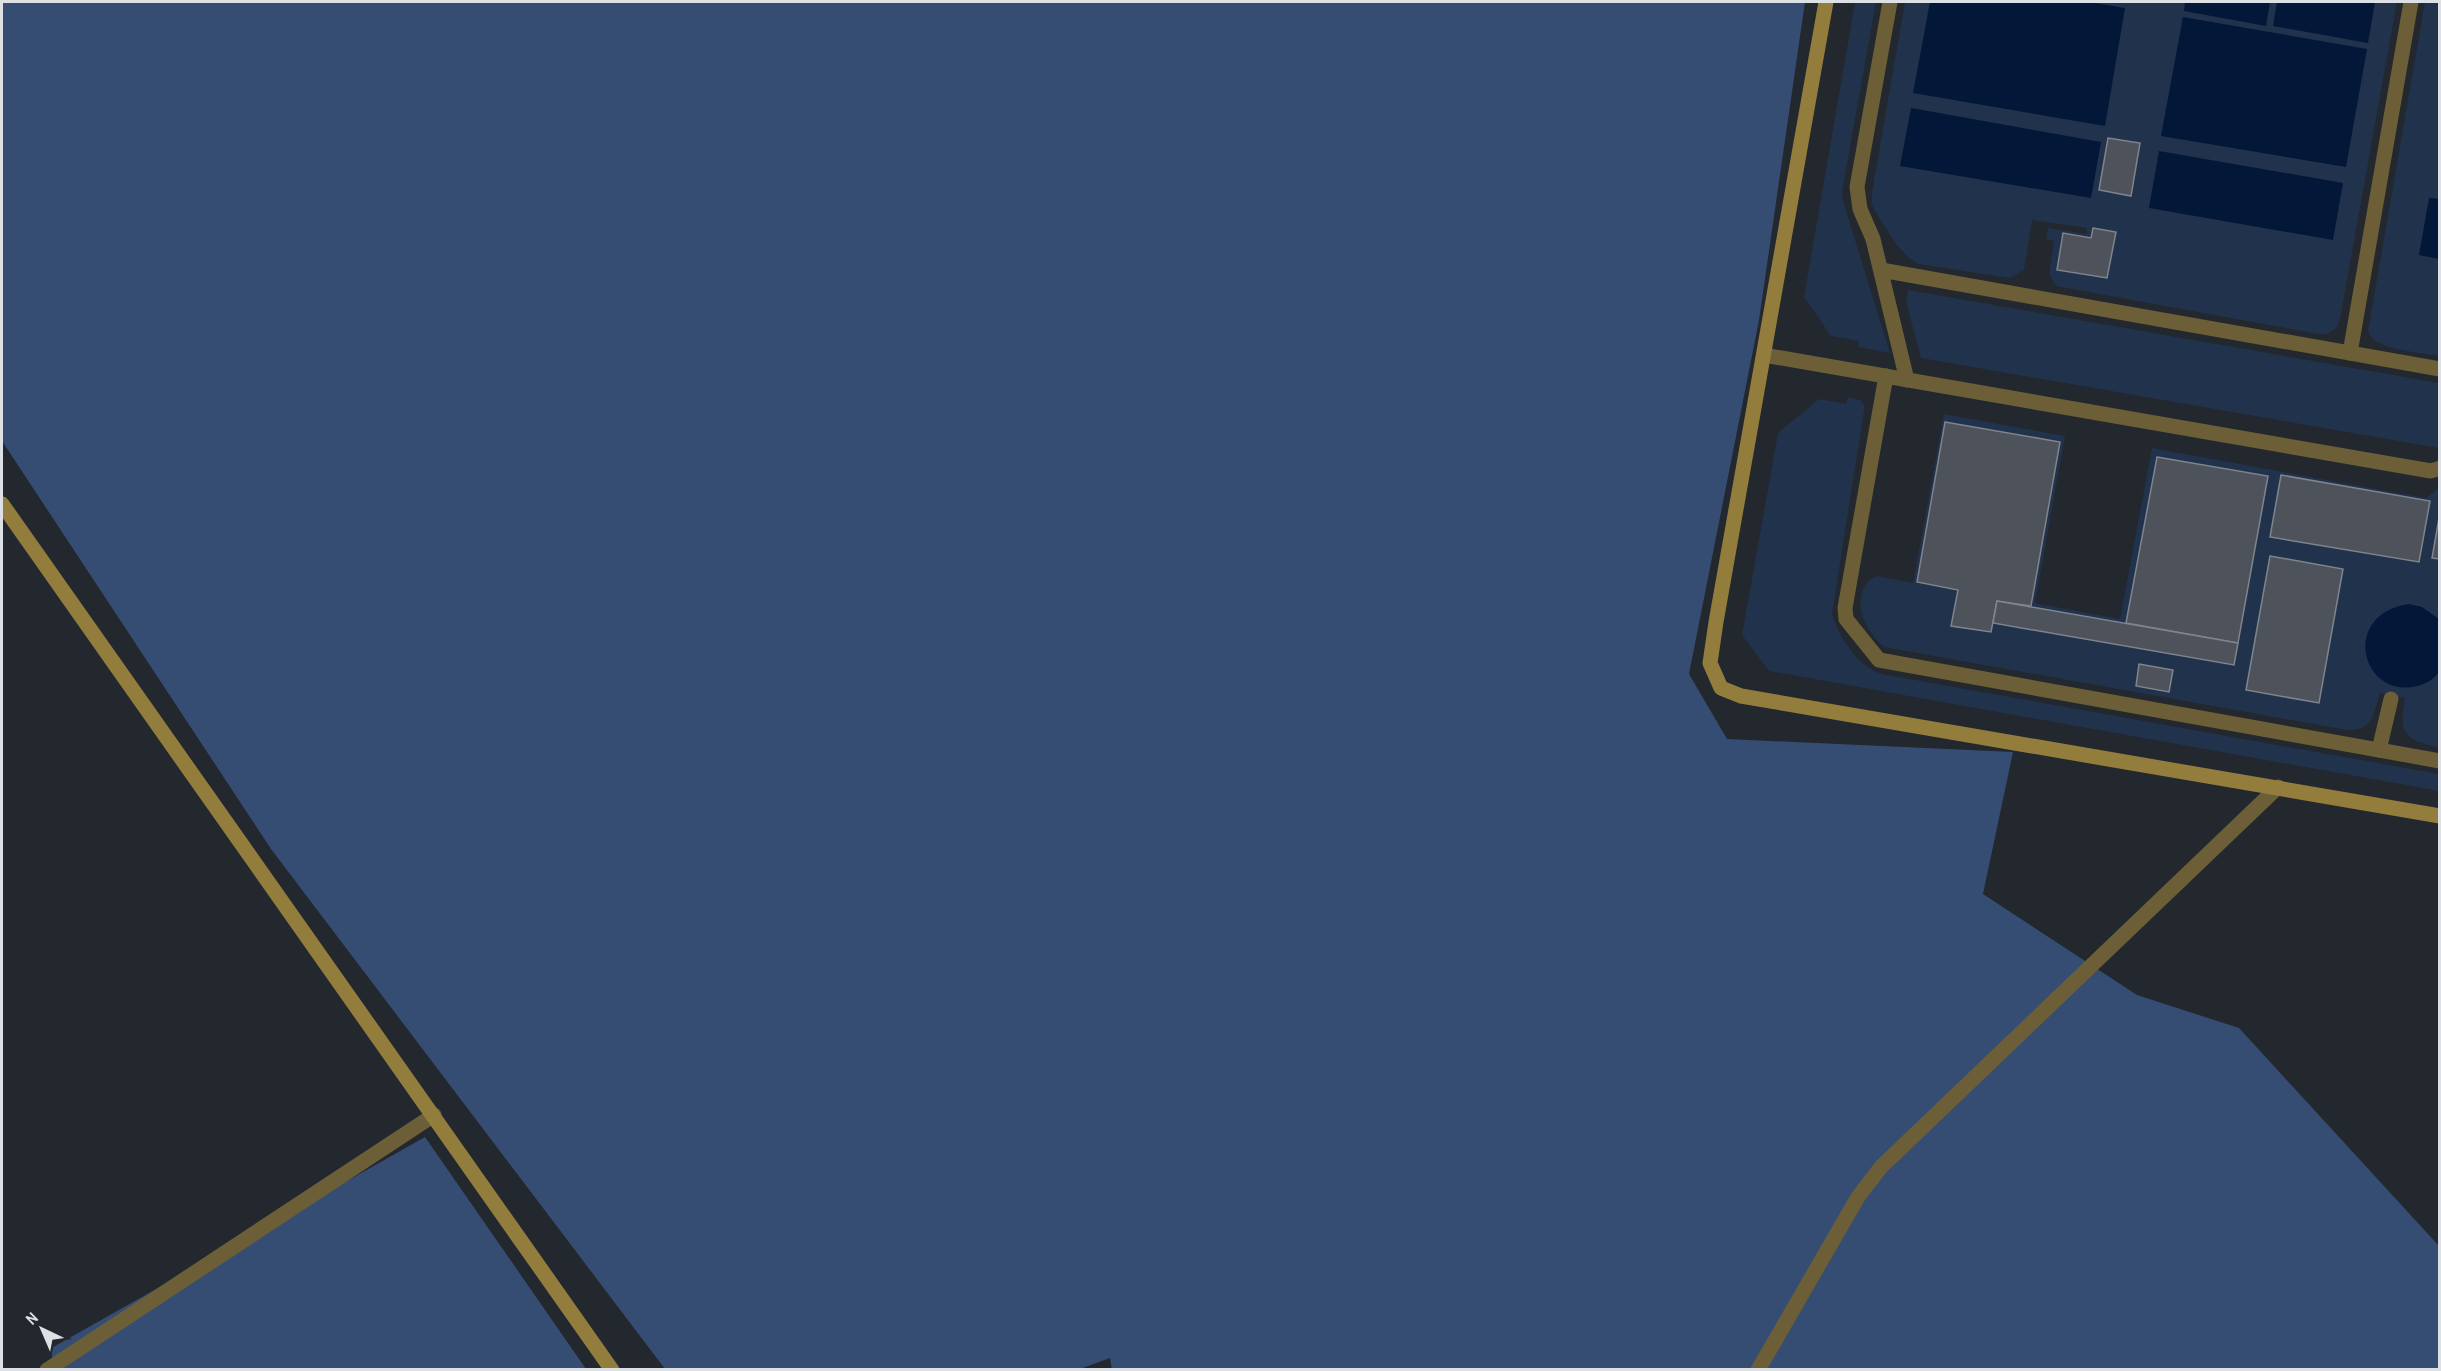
<svg xmlns="http://www.w3.org/2000/svg" width="2441" height="1371" font-family="'Archivo Narrow',sans-serif">
  <style>
    .green { fill: #21324c }
    .forest { fill: #364d73 }
    .water { fill: #031738 }
    .building { fill: #4e535b; stroke: #7f848d; stroke-width: 1.5 }
    .lines { fill: none; stroke-linecap: round; stroke-linejoin: round }
    .lane { stroke: #6c5f38; stroke-width: 15 }
    .street { stroke: #6c5f38; stroke-width: 15 }
    .secondary { stroke: #937d3d; stroke-width: 15 }
  </style>
  <rect width="100%" height="100%" fill="#23272e"/>
  <!-- green -->
  <g class="green">
    <polygon points="1855,2 1876,2 1842,192 1843,201 1890,353 1858,347 1859,341 1831,336 1804,297"/>
    <path d="M1905 2H2397L2340 319C2338 330 2329 335 2318 334L2056 286 2049 274 2054 241 2046 239 2048 228 2087 234V228L2032 220 2024 270 2010 278 1918 264 1908 257 1896 244 1875 211 1872 204V192Z"/>
    <path d="M2425 2H2439V356C2421 352 2373 351 2368 331Z"/>
    <polygon points="1908,290 2439,383 2439,448 1921,358 1906,302"/>
    <path d="M1848 397 1860 400 1865 406 1864 411 1832 614C1839 637 1858 667 1882 674L2439 774V791L1769 671 1742 635 1778 433 1819 399 1846 404Z"/>
    <path d="M1944 414 2065 436 2035 603 2120 619 2152 448 2426 498 2439 488V747C2405 741 2398 733 2405 698L2380 693C2373 713 2375 731 2347 730L1884 647C1869 634 1856 612 1862 593 1865 584 1868 579 1877 576L1913 583Z"/>
  </g>
  <!-- forest -->
  <g class="forest">
    <polygon points="2,2 1805,2 1759,320 1689,674 1727,739 2013,752 1983,894 2137,995 2239,1028 2439,1246 2439,1369 1112,1370 1110,1358 1077,1370 665,1369 271,849 2,441"/>
    <polygon points="425,1137 586,1369 60,1370 48,1350"/>
  </g>
  <!-- water -->
  <g class="water">
    <polygon points="1930,2 2089,2 2125,8 2105,126 1913,93"/>
    <polygon points="2185,2 2270,2 2266,26 2184,11"/>
    <polygon points="2277,2 2375,2 2368,43 2273,26"/>
    <polygon points="2183,17 2367,49 2346,167 2161,136"/>
    <polygon points="1911,108 2101,142 2091,198 1900,166"/>
    <polygon points="2159,151 2343,183 2333,240 2149,208"/>
    <polygon points="2429,198 2439,199 2439,259 2419,255"/>
    <path d="M2409 604 2422 607 2439 619V672C2433 680 2426 684 2417 686 2362 700 2339 614 2409 604Z"/>
  </g>
  <!-- building -->
  <g class="building">
    <polygon points="2108,138 2140,143 2131,196 2099,190"/>
    <polygon points="2093,228 2116,232 2107,278 2057,270 2063,233 2091,238"/>
    <polygon points="1945,422 2060,442 2031,606 1997,601 1991,632 1951,626 1958,590 1917,582"/>
    <polygon points="2157,457 2268,476 2238,643 2126,623"/>
    <polygon points="2281,475 2430,501 2419,562 2270,537"/>
    <polygon points="2439,518 2440,518 2440,559 2432,558"/>
    <polygon points="2270,556 2343,569 2319,703 2246,690"/>
    <polygon points="1997,601 2238,643 2234,665 1993,623"/>
    <polygon points="2139,664 2173,670 2169,692 2136,686"/>
  </g>
  <g class="lines">
    <!-- lane -->
    <g class="lane">
      <polyline points="1890,2 1857,187 1860,209 1873,239 1907,380"/>
      <polyline points="1881,270 2440,369"/>
      <polyline points="2350,353 2411,2"/>
      <polyline points="1764,355 2431,471 2440,468"/>
      <polyline points="1886,376 1845,608 1846,619 1879,660 2440,761"/>
      <polyline points="2379,750 2391,699"/>
      <polyline points="47,1370 434,1115"/>
    </g>
    <!-- street -->
    <polyline class="street" points="1758,1370 1858,1197 1881,1167 2278,787"/>
    <!-- secondary -->
    <g class="secondary">
      <polyline points="1826,2 1716,622 1710,663 1721,688 1741,696 2440,816"/>
      <polyline points="2,504 612,1370"/>
    </g>
  </g>
  <!-- border -->
  <rect width="2441" height="1371" fill="none" stroke="#dde0e5" stroke-width="6"/>
  <!-- north arrow -->
  <g transform="translate(42 1329) rotate(316)" stroke="#23272e" stroke-width="4.5" paint-order="stroke">
  <path d="M0-4.5L10 22L0 15L-10 22Z" fill="#dde0e5"/>
  <text y="-9" font-size="16" font-weight="bold" text-anchor="middle" fill="#dde0e5">N</text>
  </g>
</svg>
